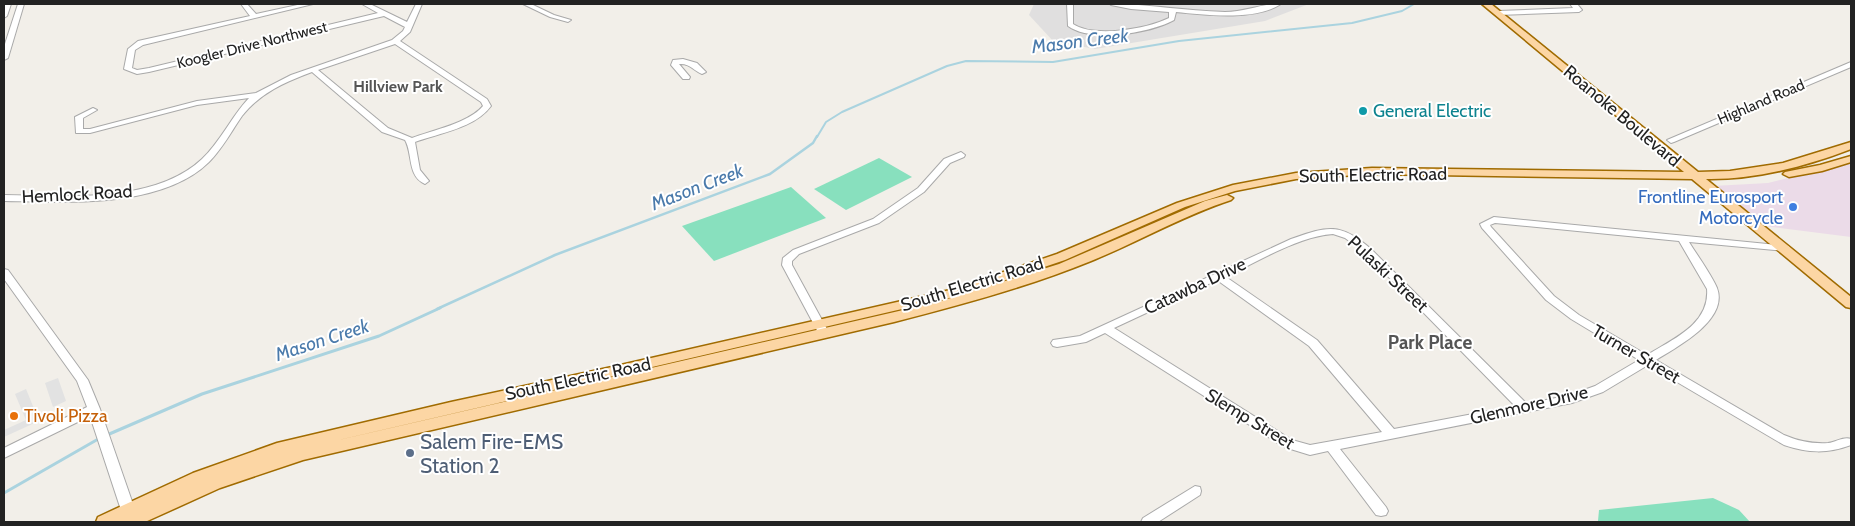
<svg xmlns="http://www.w3.org/2000/svg" width="1855" height="526" font-family="Cabin,sans-serif">
  <style>
    .residential { fill: #e0dfdf }
    .industrial { fill: #ebdbe8 }
    .pitch { fill: #88e0be }
    .parking { fill: #e2e2e2 }
    .lines { fill: none; stroke-linecap: round; stroke-linejoin: round }
    .stream-far2 { stroke: #aad3df; stroke-width: 2 }
    .stream-far1 { stroke: #aad3df; stroke-width: 2.5 }
    .stream { stroke: #aad3df; stroke-width: 3 }
    .minor-casing { stroke: #a9a9a9; stroke-width: 2 }
    .major-casing { stroke: #a06b00; stroke-width: 3 }
    .minor { fill: #fff; fill-rule: evenodd }
    .major { fill: #fcd6a4; fill-rule: evenodd }
    .culture-dot { fill: #0f9aa8; stroke: #fff; stroke-width: 2 }
    .shop-dot { fill: #3f7fe0; stroke: #fff; stroke-width: 2 }
    .food-dot { fill: #e8710a; stroke: #fff; stroke-width: 2 }
    .service-dot { fill: #5c6f8a; stroke: #fff; stroke-width: 2 }
    .labels { text-anchor: middle; dominant-baseline: central; stroke-width: 4; stroke-linejoin: round; paint-order: stroke }
    .far-street-label { font-size: 15px; fill: #222; stroke: #fff }
    .far-neighbourhood-label { font-size: 16px; font-weight: bold; fill: #555; stroke: #fff }
    .culture-label { font-size: 18px; fill: #0d838f; stroke: #fff; text-anchor: start }
    .street-label { font-size: 18px; fill: #222; stroke: #fff }
    .shop-label { font-size: 18px; fill: #366cbe; stroke: #fff; text-anchor: end }
    .food-label { font-size: 18px; fill: #c56008; stroke: #fff; text-anchor: start }
    .water-label { font-size: 19px; font-style: italic; fill: #4a7aab; stroke: #fff }
    .neighbourhood-label { font-size: 19px; font-weight: bold; fill: #555; stroke: #fff }
    .near-service-label { font-size: 21px; fill: #4e5e75; stroke: #fff; text-anchor: start }
  </style>
  <rect width="100%" height="100%" fill="#f2efe9"/>
  <!-- residential -->
  <polygon class="residential" points="1034,4 1309,4 1265,21 1095,49 1053,41 1029,15"/>
  <!-- industrial -->
  <polygon class="industrial" points="1851,160 1851,237 1765,226 1713,186 1768,183 1841,165"/>
  <!-- pitch -->
  <g class="pitch">
    <polygon points="879,158 912,177 846,210 814,189"/>
    <polygon points="791,187 826,218 714,261 682,226"/>
    <polygon points="1713,498 1739,510 1750,522 1598,521 1599,510"/>
  </g>
  <!-- parking -->
  <g class="parking">
    <polygon points="58,378 66,401 53,407 45,383"/>
    <polygon points="26,389 39,421 4,437 4,430 26,420 15,394"/>
  </g>
  <g class="lines">
    <!-- stream-far2 -->
    <polyline class="stream-far2" points="817,137 826,122 842,112 947,66 966,61 1053,62 1179,41 1352,23 1402,11 1414,4"/>
    <!-- stream-far1 -->
    <polyline class="stream-far1" points="437,309 555,255 770,174 813,143 817,136"/>
    <!-- stream -->
    <g class="stream">
      <polyline points="107,435 202,394 379,336 440,308"/>
      <polyline points="4,493 100,438"/>
    </g>
    <!-- minor casing -->
    <g class="minor-casing">
      <g id="minor">
        <polygon points="5,4 11,4 7,16 4,18"/>
        <polygon points="18,4 24,4 8,58 4,60 4,47"/>
        <path d="M241 4H247L256 14 302 4H313L143 45 135 50 132 68 137 70 149 68 378 13 362 4H370L407 22 416 4H422L410 32 400 41 487 99 491 106C475 128 440 133 415 142L420 170 429 181 425 184C407 176 413 154 405 140L382 132 312 72C285 82 260 93 242 116 231 132 222 149 209 162 161 209 66 202 4 201V195C65 196 154 204 202 159 221 141 231 117 249 98L197 105 90 133H76L75 117 93 108 97 110 83 118V129H90L197 101 256 93 291 75 392 40 403 31 405 27 384 16 149 72 137 74 124 69 128 49 138 41 250 16ZM395 44 481 102 483 106C469 123 433 130 412 138L388 128 318 70Z"/>
        <polygon points="523,4 531,4 554,15 571,20 568,22 550,17"/>
        <path d="M1067 4H1073V24C1094 38 1147 29 1169 18V12L1131 9 1111 5 1110 4C1148 4 1186 11 1225 12 1245 12 1264 3 1281 4 1255 21 1206 15 1176 12L1174 20C1150 33 1091 43 1068 26Z"/>
        <polygon points="1570,4 1577,4 1582,10 1579,12 1498,15 1495,13 1498,11 1573,8"/>
        <path d="M683 59 697 63 706 72 702 74C694 71 690 63 679 64L690 77 689 79H683L671 65 673 60Z"/>
        <polygon points="1851,62 1851,67 1674,142 1671,143 1667,140"/>
        <polygon points="961,152 965,155 964,157 950,163 924,192 879,223 799,254 792,261 792,265 828,331 823,335 819,334 782,265 783,258 793,250 873,219 918,188 944,159"/>
        <path d="M1494 217 1788 246 1790 248 1788 250 1785 251 1689 242C1697 255 1711 274 1717 288 1729 320 1677 347 1656 360L1784 435C1798 441 1812 444 1828 443 1836 442 1844 436 1851 439V445C1827 454 1808 453 1784 445L1648 365 1603 392 1572 403 1340 449 1386 507 1388 511 1386 515 1381 516 1376 515 1328 451 1310 455 1284 447 1105 333 1086 342 1057 347 1053 346 1051 343 1053 340 1080 336 1291 239C1328 226 1340 222 1371 249L1527 404 1570 395 1595 386 1639 360 1571 319 1546 300 1482 228 1480 224ZM1495 223 1679 241 1707 289C1710 324 1673 339 1647 355L1579 315 1554 296 1491 227 1490 225ZM1333 234 1345 238 1365 253 1515 406 1394 429 1317 340 1226 277C1256 262 1300 236 1333 234ZM1217 280 1309 346 1382 432 1310 445 1292 440 1114 328Z"/>
        <polygon points="4,269 8,270 88,380 100,409 135,510 133,514 128,515 123,514 121,510 90,416 4,458 4,448 87,407 77,381 4,279"/>
        <polygon points="1195,486 1200,487 1201,491 1200,495 1158,522 1141,522 1143,518"/>
      </g>
    </g>
    <!-- major casing -->
    <g class="major-casing">
      <g id="major">
        <path d="M1482 4H1491L1698 172 1730 171 1783 163 1851 142V149C1807 166 1755 180 1706 179L1851 297V308L1846 307 1692 179 1372 174 1296 179 1235 191 1185 207 1065 260 958 296 317 445 938 302 1059 264 1205 201 1227 195 1233 198 1231 200C1182 216 1138 242 1091 261 1027 287 960 305 894 322L303 460 220 488 145 522H96L98 517 193 473 277 443 451 402 612 367 950 290 1057 254 1177 203 1233 185 1296 173 1372 168 1684 172Z"/>
        <polygon points="1851,156 1851,162 1822,171 1789,177 1783,174 1785,172 1820,165"/>
      </g>
    </g>
    <!-- minor -->
    <use href="#minor" class="minor"/>
    <!-- major -->
    <use href="#major" class="major"/>
  </g>
  <!-- markers -->
  <circle class="culture-dot" cx="1363" cy="111" r="5"/>
  <circle class="shop-dot" cx="1793" cy="207" r="5"/>
  <circle class="food-dot" cx="14" cy="416" r="5"/>
  <circle class="service-dot" cx="410" cy="453" r="5"/>
  <g class="labels">
    <!-- far-street labels -->
    <g class="far-street-label">
      <text transform="translate(252 45) rotate(-14)">Koogler Drive Northwest</text>
      <text transform="translate(1761 102) rotate(-23)">Highland Road</text>
    </g>
    <!-- far-neighbourhood labels -->
    <g class="far-neighbourhood-label">
      <text x="398" y="86">Hillview Park</text>
    </g>
    <!-- culture labels -->
    <g class="culture-label">
      <text x="1373" y="111">General Electric</text>
    </g>
    <!-- street labels -->
    <g class="street-label">
      <text transform="translate(1622 116) rotate(40)">Roanoke Boulevard</text>
      <text transform="translate(1373 175) rotate(-1)">South Electric Road</text>
      <text transform="translate(77 194) rotate(-3)">Hemlock Road</text>
      <text transform="translate(1388 274) rotate(43)">Pulaski Street</text>
      <text transform="translate(972 284) rotate(-17)">South Electric Road</text>
      <text transform="translate(1195 286) rotate(-25)">Catawba Drive</text>
      <text transform="translate(1636 354) rotate(30)">Turner Street</text>
      <text transform="translate(578 379) rotate(-12)">South Electric Road</text>
      <text transform="translate(1529 405) rotate(-13)">Glenmore Drive</text>
      <text transform="translate(1250 419) rotate(31)">Slemp Street</text>
    </g>
    <!-- shop labels -->
    <g class="shop-label">
      <text x="1783" y="197">Frontline Eurosport<tspan x="1783" dy="21">Motorcycle</tspan></text>
    </g>
    <!-- food labels -->
    <g class="food-label">
      <text x="24" y="416">Tivoli Pizza</text>
    </g>
    <!-- water labels -->
    <g class="water-label">
      <text transform="translate(1080 41) rotate(-7)">Mason Creek</text>
      <text transform="translate(697 187) rotate(-21)">Mason Creek</text>
      <text transform="translate(322 340) rotate(-18)">Mason Creek</text>
    </g>
    <!-- neighbourhood labels -->
    <g class="neighbourhood-label">
      <text x="1430" y="342">Park Place</text>
    </g>
    <!-- near-service labels -->
    <g class="near-service-label">
      <text x="420" y="441">Salem Fire-EMS<tspan x="420" dy="24">Station 2</tspan></text>
    </g>
  </g>
  <!-- border -->
  <rect width="1855" height="526" fill="none" stroke="#222222" stroke-width="10"/>
</svg>
